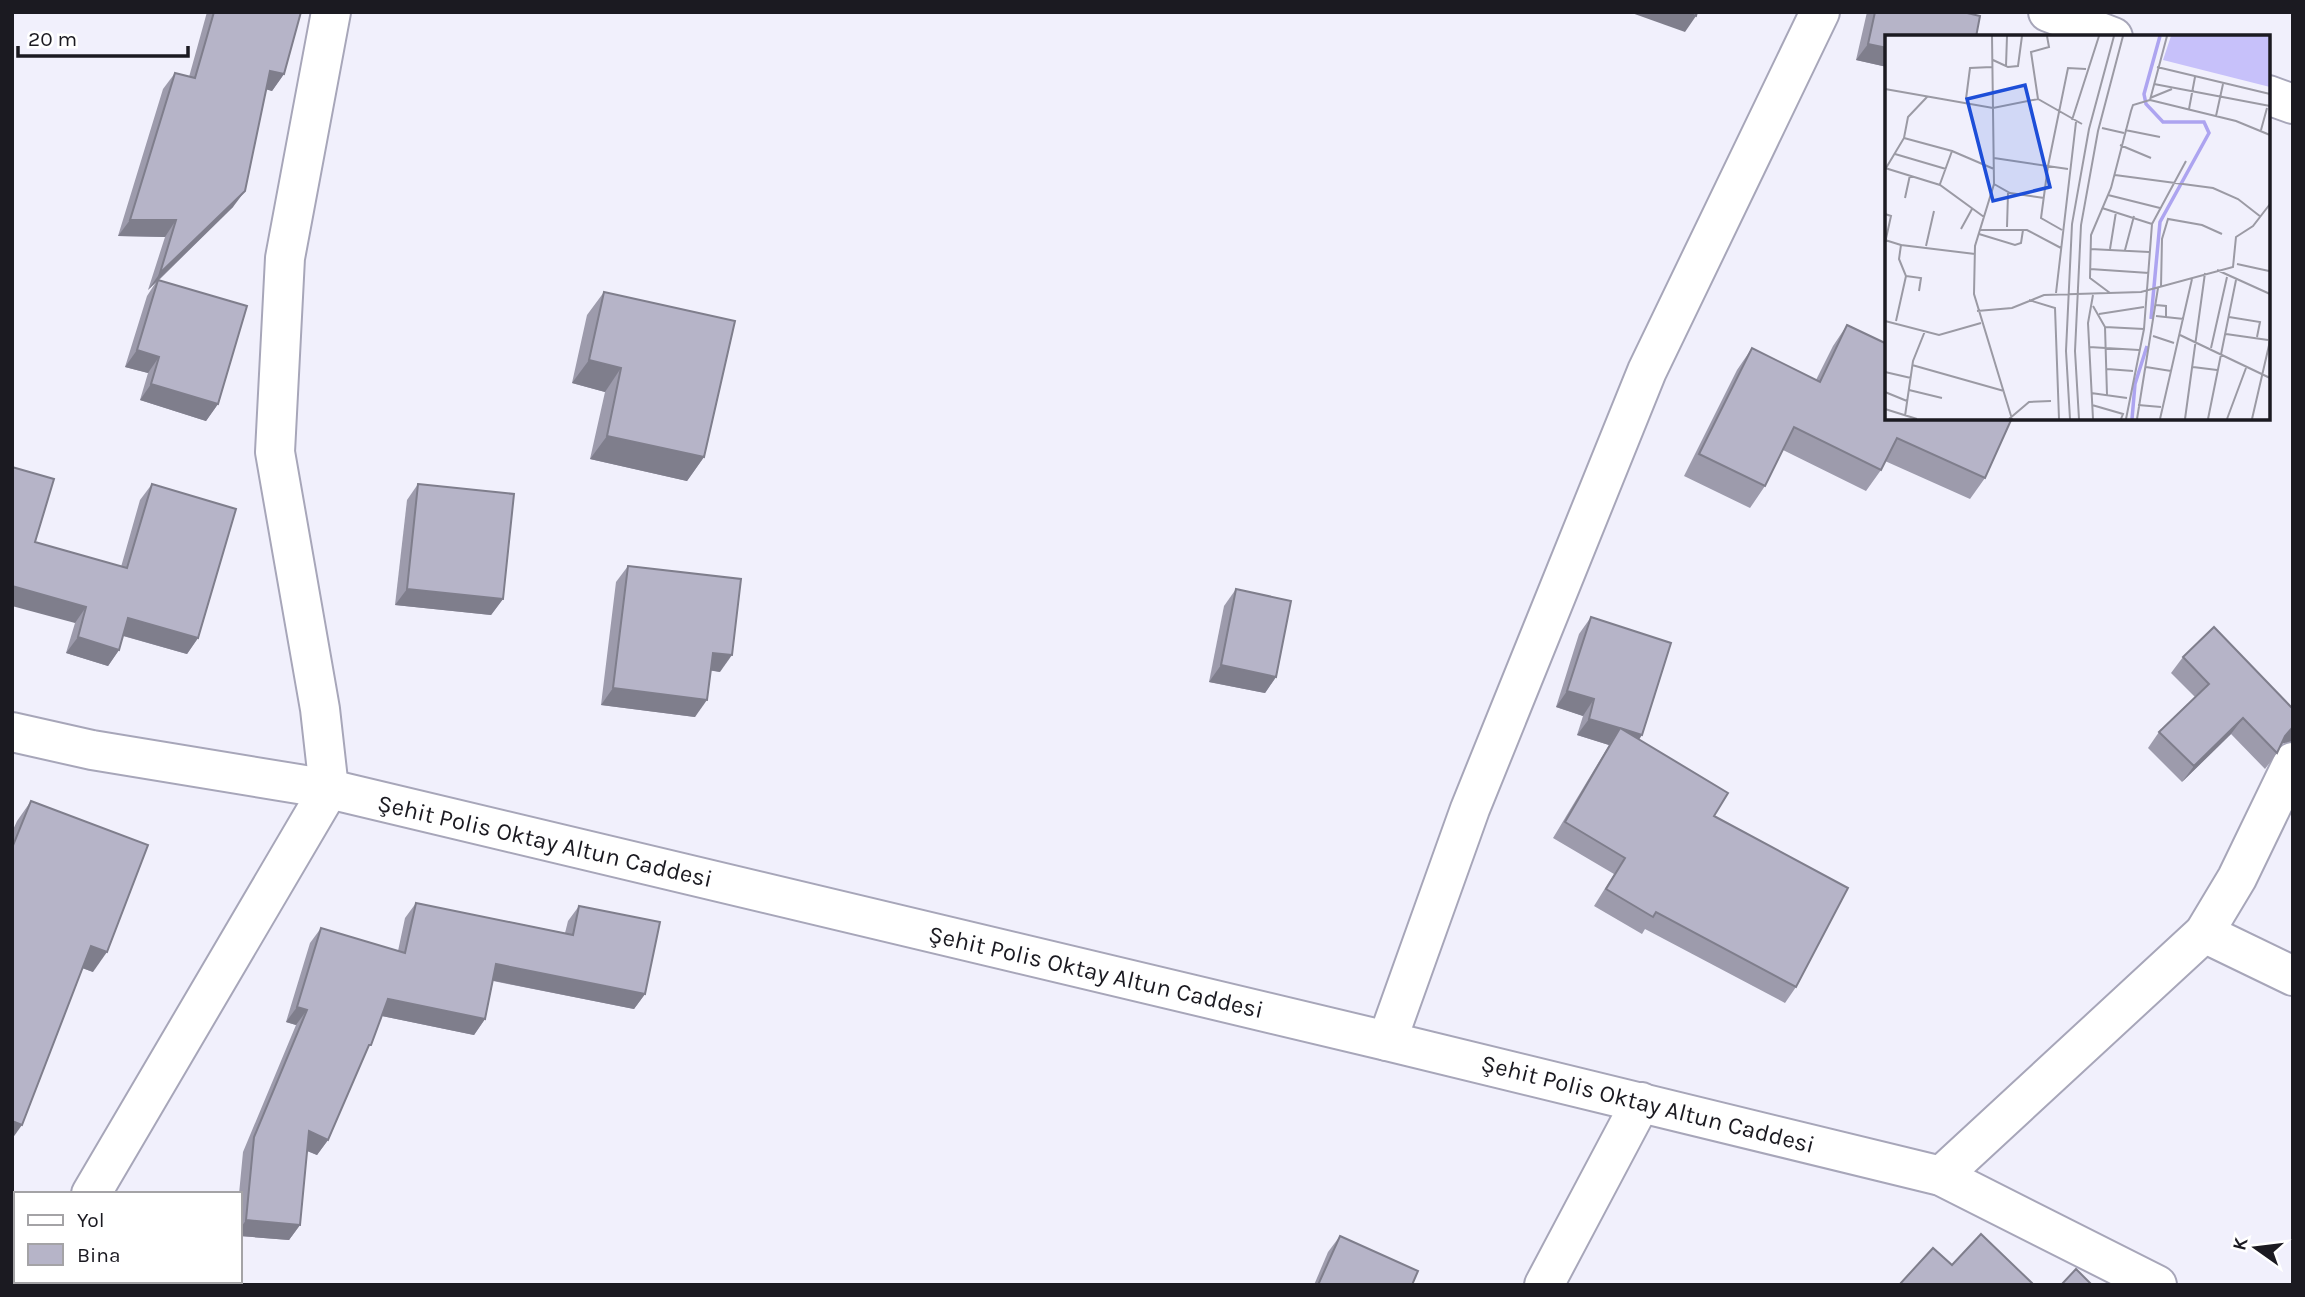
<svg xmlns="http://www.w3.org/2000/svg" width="2305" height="1297" font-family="Karla,sans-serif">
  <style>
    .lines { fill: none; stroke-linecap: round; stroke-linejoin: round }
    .minor-casing { stroke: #a7a6b9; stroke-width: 42 }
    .tertiary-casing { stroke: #a7a6b9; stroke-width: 42 }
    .minor { stroke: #fff; stroke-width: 38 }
    .tertiary { stroke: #fff; stroke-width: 38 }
    .wall { fill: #9d9bac }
    .shaded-wall { fill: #7f7e8c }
    .building { fill: #b6b4c8; stroke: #7f7e8c; stroke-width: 2 }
    .labels { text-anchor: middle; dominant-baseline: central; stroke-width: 5; stroke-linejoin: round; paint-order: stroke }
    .street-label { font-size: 24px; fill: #1b1a21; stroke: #fff }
    .inset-river { fill: none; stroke: #ada4f0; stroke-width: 3.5 }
    .inset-road { fill: none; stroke: #9b9aa4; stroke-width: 2 }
    .view { fill: #1d4ed8; fill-opacity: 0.15; stroke: #1d4ed8; stroke-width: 3.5 }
    .inset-edge { fill: none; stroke: #1b1a21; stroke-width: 3.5 }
  </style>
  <rect width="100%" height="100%" fill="#f1f0fc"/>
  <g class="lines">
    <!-- minor casing -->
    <g class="minor-casing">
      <g id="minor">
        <polyline points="2048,12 2113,37"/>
        <polyline points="2268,95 2293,104"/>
        <polyline points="2204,933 2293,976"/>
        <polyline points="1387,1041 1470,809 1647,371 1820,12"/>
        <polyline points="1941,1176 2204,933 2237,878 2293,762"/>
        <polyline points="91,1194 329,789 320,709 275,452 285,258 331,12"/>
        <polyline points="37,1285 39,1281"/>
        <polyline points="1544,1285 1641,1102"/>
      </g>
    </g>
    <!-- tertiary casing -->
    <g class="tertiary-casing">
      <polyline id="tertiary" points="12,732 92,750 329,789 1387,1041 1941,1176 2157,1285"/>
    </g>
    <!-- minor -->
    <use href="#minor" class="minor"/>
    <!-- tertiary -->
    <use href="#tertiary" class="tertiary"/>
  </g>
  <!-- wall -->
  <g class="wall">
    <polygon points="207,12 301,12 284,74 272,91 266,89 233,207 159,280 218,404 206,421 140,400 148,373 125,367 147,296 156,282 148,290 165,237 118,236 163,89 175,73 189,77"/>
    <polygon points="1867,12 1963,12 1887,37 1887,67 1856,60"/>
    <polygon points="604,292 704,457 687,481 590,459 605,392 572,383 587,315"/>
    <polygon points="1847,325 1985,478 1970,499 1885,461 1881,470 1866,491 1783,450 1765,486 1750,508 1684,476 1737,370 1752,348 1816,380 1833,346"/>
    <polygon points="152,484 198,638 187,654 123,636 119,650 108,666 66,653 75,623 35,542 121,567 140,500"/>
    <polygon points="418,484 503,599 491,615 395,605 407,500"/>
    <polygon points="628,566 720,672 710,670 695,717 601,705 616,582"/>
    <polygon points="1236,589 1276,677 1265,693 1209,682 1224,606"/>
    <polygon points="1591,617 1639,740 1714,816 1796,987 1785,1003 1645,929 1642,934 1594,906 1614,874 1553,838 1609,745 1577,735 1583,716 1556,707 1579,634"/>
    <polygon points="2183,657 2291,740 2281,744 2277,753 2265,769 2231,734 2182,782 2148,748 2159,732 2195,697 2171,673"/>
    <polygon points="31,801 93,972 82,968 12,1139 12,832 17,821"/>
    <polygon points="416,903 565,933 568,921 579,906 645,994 634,1009 493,981 485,1019 474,1035 382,1016 328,1140 317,1155 307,1151 300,1225 289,1240 240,1236 239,1194 243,1152 296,1025 286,1022 310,943 321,928 398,951 405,918"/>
    <polygon points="1340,1236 1412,1285 1314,1285 1328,1252"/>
  </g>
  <!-- shaded-wall -->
  <g class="shaded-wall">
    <polygon points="1629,12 1686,12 1696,16 1685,32"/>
    <polygon points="1868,44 1887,48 1887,67 1856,60"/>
    <polygon points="270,71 284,74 272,91 258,87"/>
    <polygon points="245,191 233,207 148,290 160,273"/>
    <polygon points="130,220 176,220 165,237 118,236"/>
    <polygon points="137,350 159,357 148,373 125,367"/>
    <polygon points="589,360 621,368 605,392 572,383"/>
    <polygon points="151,384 218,404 206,421 140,400"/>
    <polygon points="607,436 704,457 687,481 590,459"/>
    <polygon points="12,586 86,607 75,623 12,606"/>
    <polygon points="407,589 503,599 491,615 395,605"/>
    <polygon points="128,618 198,638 187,654 117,634"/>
    <polygon points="78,637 119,650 108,666 66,653"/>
    <polygon points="713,653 732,655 720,672 701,669"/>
    <polygon points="1221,665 1276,677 1265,693 1209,682"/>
    <polygon points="613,688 707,700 695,717 601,705"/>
    <polygon points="1567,691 1594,699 1583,716 1556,707"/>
    <polygon points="2243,718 2231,734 2182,782 2194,766"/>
    <polygon points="1589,719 1620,728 1609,745 1577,735"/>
    <polygon points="2293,727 2293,741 2280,744 2273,752 2285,736"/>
    <polygon points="1620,728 1642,735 1631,752"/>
    <polygon points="91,946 107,952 93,972 77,966"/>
    <polygon points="496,964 645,994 634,1009 485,979"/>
    <polygon points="388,999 485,1019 474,1035 377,1015"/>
    <polygon points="297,1007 307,1010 296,1025 286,1022"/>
    <polygon points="12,1121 22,1125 12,1139"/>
    <polygon points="309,1131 328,1140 317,1155 298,1147"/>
    <polygon points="246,1220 300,1225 289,1240 240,1236 240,1229"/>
  </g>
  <!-- building -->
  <g class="building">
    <polygon points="214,12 301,12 284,74 270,71 245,191 160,273 176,220 130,220 175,73 195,78"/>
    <polygon points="1686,12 1697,12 1696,16"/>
    <polygon points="1875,12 1963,12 1980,16 1976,37 1887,37 1887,48 1868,44"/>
    <polygon points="158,280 247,306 218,404 151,384 159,357 137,350"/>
    <polygon points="604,292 735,321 704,457 607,436 621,368 589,360"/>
    <polygon points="1847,325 1887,344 1887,418 2012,418 1985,478 1897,438 1881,470 1794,427 1765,486 1699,454 1752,348 1820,382"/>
    <polygon points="12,467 54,479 35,542 127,568 152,484 236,509 198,638 128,618 119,650 78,637 86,607 12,586"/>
    <polygon points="418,484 514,494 503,599 407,589"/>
    <polygon points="628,566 741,579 732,655 713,653 707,700 613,688"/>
    <polygon points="1236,589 1291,601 1276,677 1221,665"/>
    <polygon points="1591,617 1671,643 1642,735 1620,728 1728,793 1714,816 1848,888 1796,987 1656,912 1653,917 1606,889 1625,858 1565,822 1620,728 1589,719 1594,699 1567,691"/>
    <polygon points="2214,627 2293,709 2293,727 2285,736 2277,753 2243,718 2194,766 2159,732 2209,684 2183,657"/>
    <polygon points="31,801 148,845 107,952 91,946 22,1125 12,1121 12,848"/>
    <polygon points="416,903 573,935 579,906 660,922 645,994 496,964 485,1019 388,999 371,1045 369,1045 328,1140 309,1131 300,1225 246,1220 254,1137 307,1010 297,1007 321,928 405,953"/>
    <polygon points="1981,1234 2034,1285 1899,1285 1933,1248 1952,1265"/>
    <polygon points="1340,1236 1418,1271 1412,1285 1318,1285"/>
    <polygon points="2076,1269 2092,1285 2061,1285"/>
  </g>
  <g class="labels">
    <!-- street labels -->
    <g class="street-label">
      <text transform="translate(545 841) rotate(13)">Şehit Polis Oktay Altun Caddesi</text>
      <text transform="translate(1096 972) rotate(13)">Şehit Polis Oktay Altun Caddesi</text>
      <text transform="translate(1648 1104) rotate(14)">Şehit Polis Oktay Altun Caddesi</text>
    </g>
  </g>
  <!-- overview -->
  <g transform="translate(1885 35)">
    <rect width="385" height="385" fill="#f1f0fc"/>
    <path d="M286 1H385V52L278 25Z" fill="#c7c1fa"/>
    <path class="inset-river" d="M266 284 275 187 324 98 319 87H278L261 69 259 59 275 1M247 384 250 349 262 311"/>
    <path class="inset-road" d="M107 1 109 149 90 211 89 259 127 384M108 25 123 32 133 31 137 1M121 31 122 1M272 32 385 59M269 49 385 71M0 54 108 73 153 64 197 89M265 63 287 54M81 64 85 33 107 32M153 64 146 17 164 12 162 1M265 65 351 86 385 100M304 74 310 42M331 81 338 49M187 85 214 1M217 93 239 98M240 95 275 102M376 95 382 73M19 103 67 116 55 149M235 110 266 123M67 116 109 134M10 119 61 134M109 123 183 134M0 133 55 150 99 182M1 133 19 103 23 82 42 62M230 140 328 153 353 164 376 182M109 149 125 158 159 163M223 160 275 173M20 163 25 140M217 173 267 189M0 179 6 181 0 208M122 192 123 158M76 194 87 174M94 195H142L176 213M177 195 156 183 163 131 183 33 201 34M94 199 130 210 136 208 138 195M0 205 16 210 14 224 21 241 11 286M16 210 90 219M41 211 49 176M205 214 264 217M225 214 231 177M240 215 249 181M352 229 384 236M205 234 264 238M332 235 385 259M21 241 36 243 34 256M276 252 277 204 283 184 317 190 337 199M171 258 191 87M225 258 205 243 206 200 226 153 246 76 248 70 265 65 282 1M144 265 170 273 174 384M271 270 281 271V282M208 271 220 292 222 360M92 276 127 273 159 260 256 257 348 232 351 202 368 191 385 169M214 279 259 272M271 281 299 284M344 282 375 287 372 302M0 286 54 300 96 288M220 292 259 294M341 299 383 305M295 300 385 343M268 301 289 308M204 312 254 315M326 313 342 242M27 330 119 356M261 332 286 336M308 332 332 335M222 334 248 336M0 337 26 343M24 355 57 363M0 357 22 366M206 358 242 363M207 370 238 379 236 384M253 370 276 372M0 374 32 384M20 381 28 326 40 296M124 384 144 367 166 366M185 384 181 316 187 189 204 94 229 1M194 384 190 316 196 190 213 96 238 1M208 384 203 288 208 260M241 384 259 294 267 189 301 126M252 384 273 253M275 384 307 244M300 384 320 238M323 384 351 245M342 384 361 333M367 384 385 306"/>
    <path class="view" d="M140 50 165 152 108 166 82 64Z"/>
    <rect width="385" height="385" class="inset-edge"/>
  </g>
  <!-- border -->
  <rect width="2305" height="1297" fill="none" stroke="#1b1a21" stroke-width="28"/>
  <!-- legend -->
  <rect x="14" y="1192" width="228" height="91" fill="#ffffff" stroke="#a4a3a6" stroke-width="2"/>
  <rect x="28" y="1215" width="35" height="10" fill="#ffffff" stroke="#a4a3a6" stroke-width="2"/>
  <text x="77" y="1227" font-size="21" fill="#1b1a21">Yol</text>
  <rect x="28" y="1244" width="35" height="21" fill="#b6b4c8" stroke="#a4a3a6" stroke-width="2"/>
  <text x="77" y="1262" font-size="21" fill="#1b1a21">Bina</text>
  <!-- north arrow -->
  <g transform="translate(2256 1248) rotate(284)" stroke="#ffffff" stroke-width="5" paint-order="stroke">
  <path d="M0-5L12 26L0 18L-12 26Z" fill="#1b1a21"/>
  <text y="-10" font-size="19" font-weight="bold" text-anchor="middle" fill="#1b1a21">K</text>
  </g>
  <!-- scale -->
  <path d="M18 46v10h170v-10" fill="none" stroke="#1b1a21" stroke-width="3.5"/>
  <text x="28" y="46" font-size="21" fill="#1b1a21" stroke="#ffffff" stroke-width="5" paint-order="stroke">20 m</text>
</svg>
